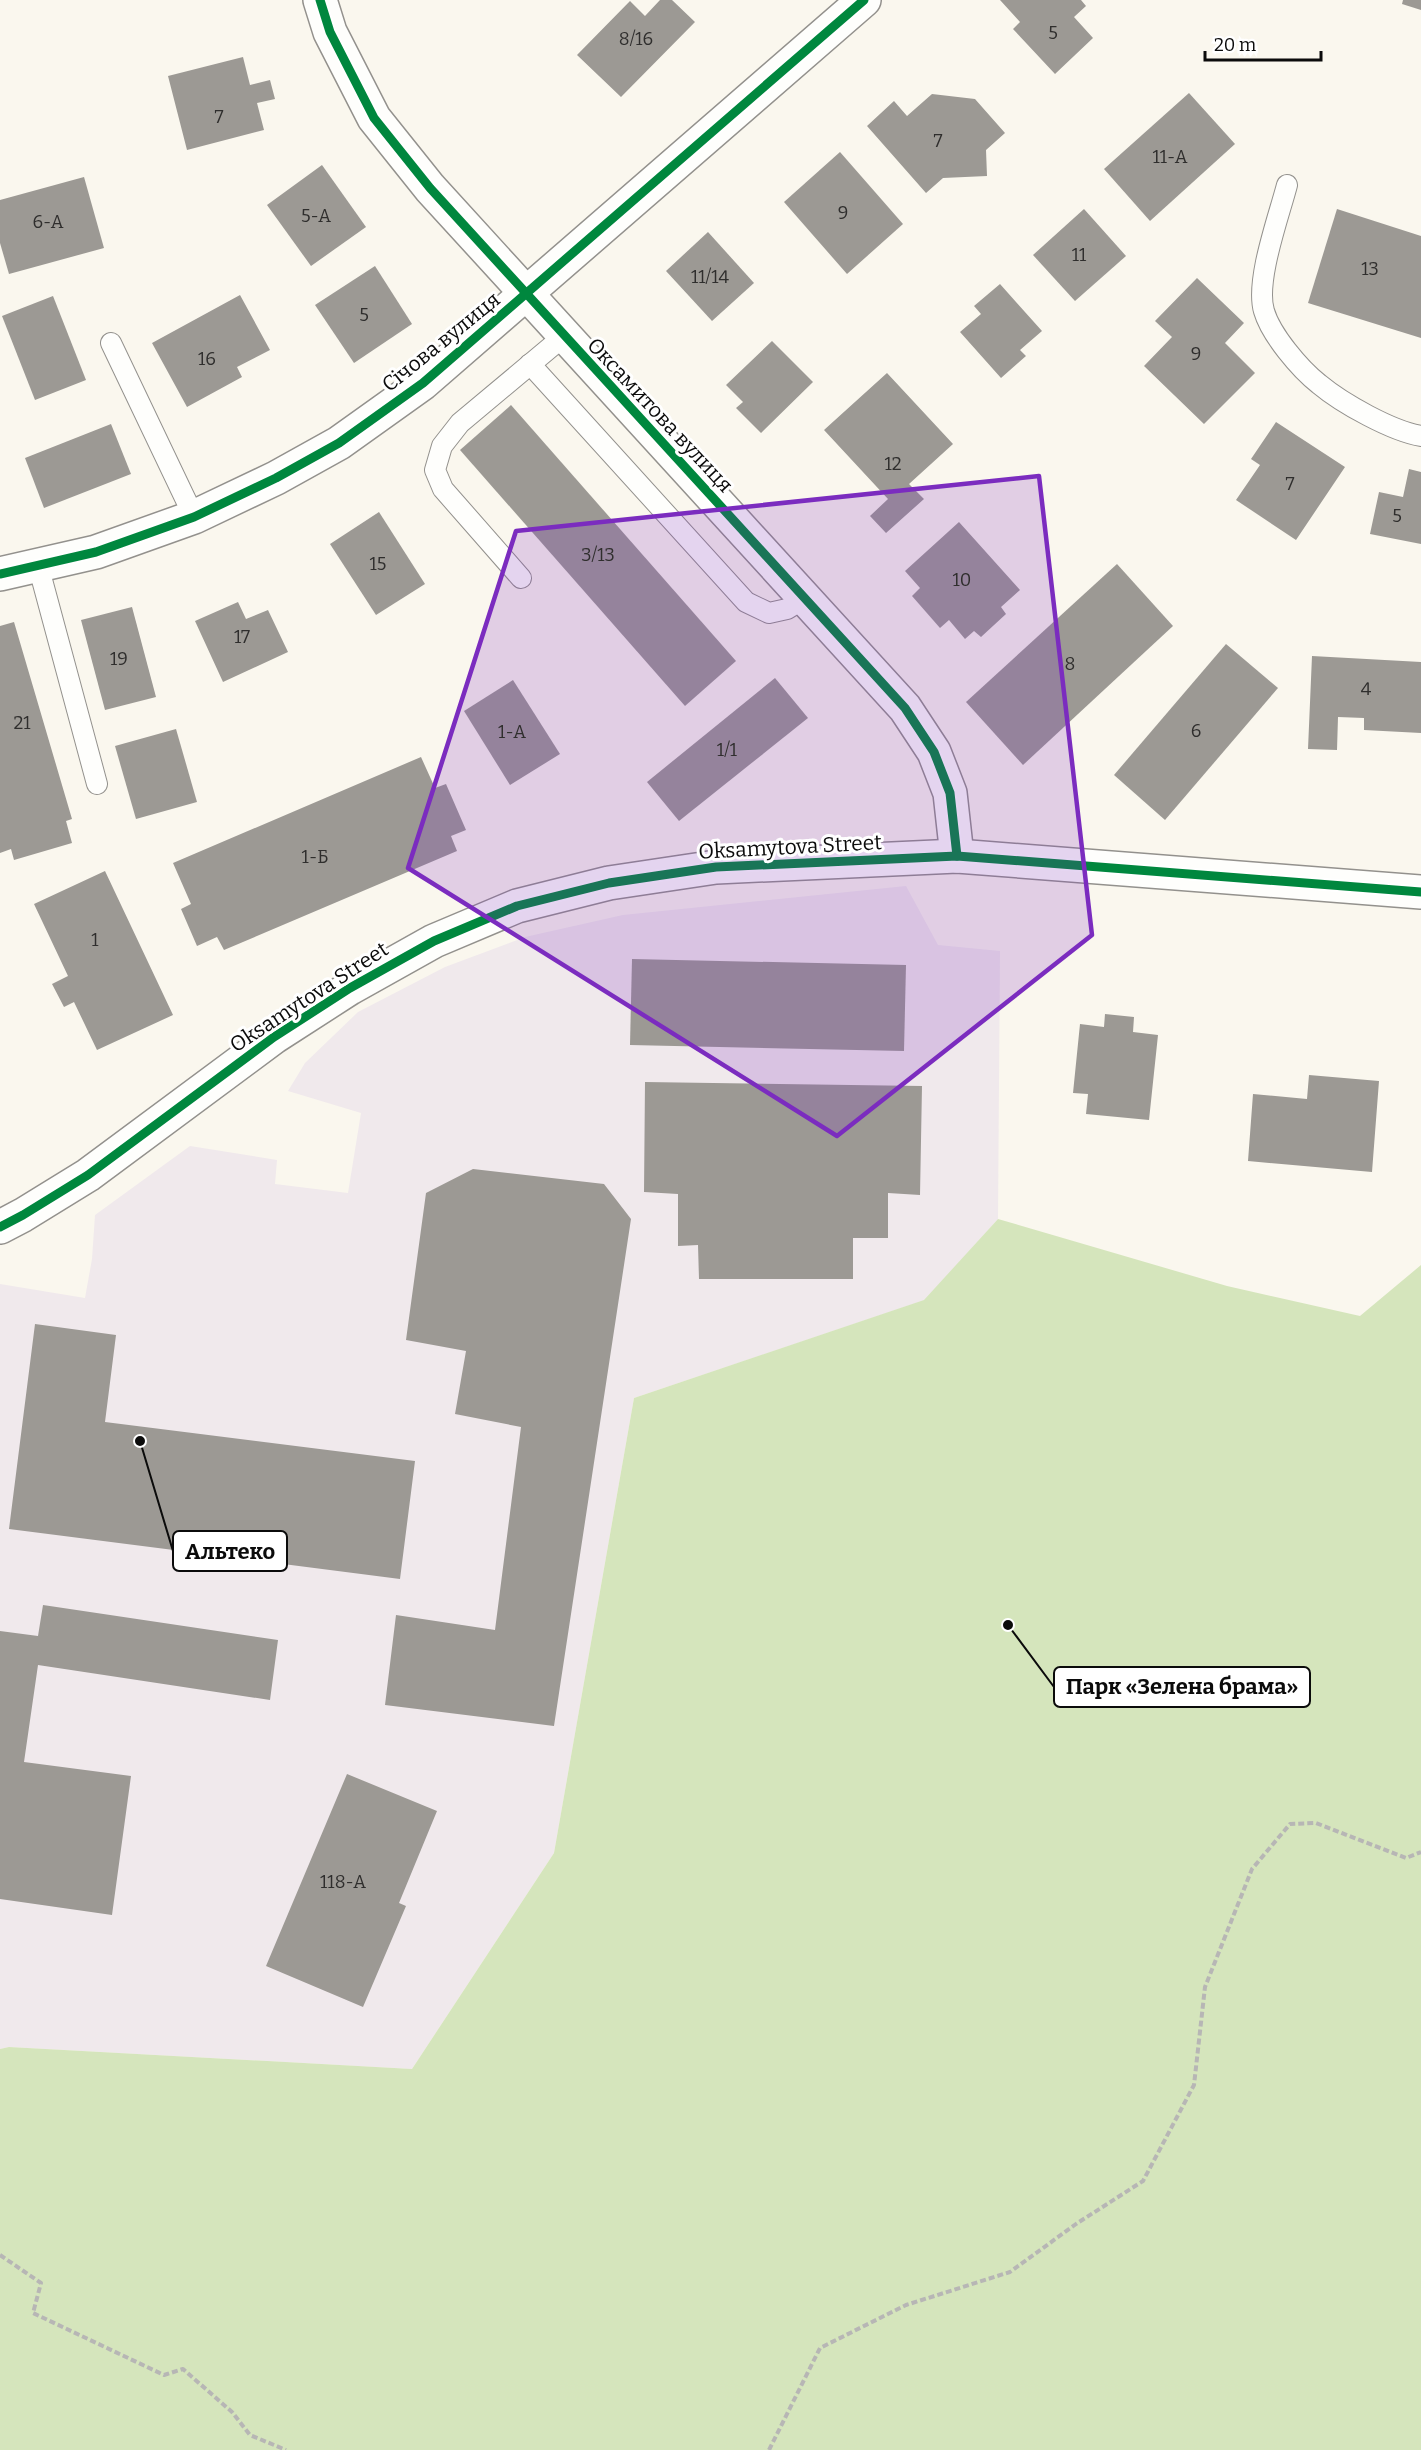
<svg xmlns="http://www.w3.org/2000/svg" width="1421" height="2450" font-family="Bitter,serif">
  <style>
    .industrial { fill: #f0e9ec }
    .forest { fill: #d5e5bc }
    .building { fill: #9c9994 }
    .lines { fill: none; stroke-linecap: round; stroke-linejoin: round }
    .lane-casing { stroke: #93918d; stroke-width: 22 }
    .street-casing { stroke: #93918d; stroke-width: 36 }
    .path { stroke: #b7b6b5; stroke-width: 4; stroke-dasharray: 6 3; stroke-linecap: butt }
    .lane { stroke: #fefefc; stroke-width: 20 }
    .street { stroke: #fefefc; stroke-width: 33 }
    .cycleway-casing { stroke: #fff; stroke-width: 13 }
    .cycleway { stroke: #00873e; stroke-width: 9 }
    .marked { fill: #7b2cbf; fill-opacity: 0.2; stroke: #7b2cbf; stroke-width: 4.5; stroke-linejoin: round }
    .labels { text-anchor: middle; dominant-baseline: central; stroke-width: 6; stroke-linejoin: round; paint-order: stroke }
    .number-label { font-size: 18px; fill: #2f2e2d }
    .street-label { font-size: 21px; fill: #0b0b0b; stroke: #fff }
    .leader { fill: none; stroke: #0b0b0b; stroke-width: 2 }
    .callout-dot { fill: #0b0b0b; stroke: #fff; stroke-width: 2 }
    .callout { fill: #fff; stroke: #0b0b0b; stroke-width: 2 }
    .callout-label { font-size: 22px; text-anchor: middle; font-weight: bold; fill: #0b0b0b }
  </style>
  <rect width="100%" height="100%" fill="#faf7ee"/>
  <!-- industrial -->
  <polygon class="industrial" points="906,886 938,945 1000,951 998,1219 925,1300 634,1398 554,1853 412,2069 9,2047 0,2049 0,1284 85,1298 92,1259 95,1215 190,1146 277,1160 275,1184 348,1193 361,1113 288,1091 305,1063 358,1012 445,967 525,937 623,915"/>
  <!-- forest -->
  <polygon class="forest" points="998,1219 1227,1286 1360,1316 1421,1265 1421,2450 0,2450 0,2049 9,2047 412,2069 554,1853 634,1398 924,1300"/>
  <!-- building -->
  <g class="building">
    <polygon points="660,0 672,0 695,22 621,97 577,55 630,1 645,16"/>
    <polygon points="1000,0 1081,0 1086,6 1074,17 1093,38 1055,74 1013,29 1020,22"/>
    <polygon points="1403,0 1421,0 1421,10 1402,4"/>
    <polygon points="243,57 250,85 270,80 275,99 257,103 264,130 187,150 168,76"/>
    <polygon points="1189,93 1235,144 1150,221 1104,169"/>
    <polygon points="932,94 975,99 1005,133 986,150 987,176 943,178 926,193 867,126 894,101 907,116"/>
    <polygon points="840,152 903,224 847,274 784,202"/>
    <polygon points="322,165 366,227 311,266 267,205"/>
    <polygon points="84,177 104,248 9,274 0,243 0,200"/>
    <polygon points="1084,209 1126,256 1075,301 1033,255"/>
    <polygon points="1337,209 1421,236 1421,338 1308,303"/>
    <polygon points="708,232 754,283 712,321 666,271"/>
    <polygon points="375,266 412,324 354,363 315,305"/>
    <polygon points="1197,278 1244,323 1225,343 1255,373 1204,424 1144,366 1172,337 1155,321"/>
    <polygon points="1000,284 1042,331 1020,350 1026,356 1001,378 960,332 981,314 974,306"/>
    <polygon points="240,295 270,350 237,367 242,377 187,407 152,343"/>
    <polygon points="53,296 86,380 35,400 2,316"/>
    <polygon points="772,341 813,382 761,433 736,408 743,402 726,385"/>
    <polygon points="887,373 953,444 909,484 924,499 886,533 870,516 888,499 824,430"/>
    <polygon points="511,405 736,661 685,706 460,450"/>
    <polygon points="1276,422 1345,467 1296,540 1236,500 1260,465 1251,459"/>
    <polygon points="111,424 131,474 44,508 25,458"/>
    <polygon points="1409,469 1421,472 1421,544 1370,534 1379,492 1403,497"/>
    <polygon points="379,512 425,584 376,615 330,544"/>
    <polygon points="959,522 1020,590 1001,607 1006,614 981,637 974,631 965,639 949,620 940,628 912,596 920,588 905,571"/>
    <polygon points="1117,564 1173,626 1023,765 966,702"/>
    <polygon points="238,602 246,619 268,610 288,652 223,682 195,621"/>
    <polygon points="132,607 156,697 105,710 81,620"/>
    <polygon points="14,622 72,819 66,821 72,843 14,860 11,849 0,853 0,626"/>
    <polygon points="1226,644 1278,688 1165,820 1114,775"/>
    <polygon points="1312,656 1421,662 1421,733 1364,730 1364,718 1338,717 1337,750 1308,749"/>
    <polygon points="775,678 808,718 679,821 647,782"/>
    <polygon points="513,680 560,754 510,785 464,711"/>
    <polygon points="176,729 197,802 136,819 115,746"/>
    <polygon points="421,757 435,788 446,784 466,830 451,836 457,851 224,950 217,937 197,946 181,909 191,904 173,863"/>
    <polygon points="105,871 173,1015 97,1050 74,1002 64,1007 52,984 68,976 34,904"/>
    <polygon points="632,959 906,965 904,1051 630,1045"/>
    <polygon points="1105,1014 1134,1017 1133,1032 1158,1035 1149,1120 1086,1114 1088,1094 1073,1093 1080,1024 1104,1027"/>
    <polygon points="1309,1075 1379,1081 1372,1172 1248,1161 1253,1094 1307,1099"/>
    <polygon points="645,1082 922,1086 920,1195 888,1193 888,1238 853,1238 853,1279 699,1279 698,1245 678,1246 678,1194 644,1192"/>
    <polygon points="473,1169 604,1184 631,1219 554,1726 385,1705 396,1615 495,1630 521,1427 455,1414 466,1351 406,1340 426,1193"/>
    <polygon points="35,1324 116,1335 105,1422 415,1461 400,1579 9,1529"/>
    <polygon points="43,1605 278,1640 270,1700 38,1665 24,1762 131,1776 112,1915 0,1899 0,1631 38,1636"/>
    <polygon points="347,1774 437,1811 399,1903 406,1906 363,2007 266,1966"/>
  </g>
  <g class="lines">
    <!-- lane casing -->
    <g class="lane-casing">
      <g id="lane">
        <path d="M1287 185C1279 216 1255 281 1264 311 1271 335 1300 369 1319 384 1343 404 1392 431 1421 436"/>
        <polyline points="111,343 194,517"/>
        <polyline points="530,364 746,602 769,613 787,609 805,598"/>
        <polyline points="38,565 97,784"/>
        <polyline points="521,578 443,489 435,470 442,446 460,423 564,336"/>
      </g>
    </g>
    <!-- street casing -->
    <g class="street-casing">
      <g id="street">
        <polyline points="320,0 330,32 374,118 430,188 905,708 934,752 950,793 957,856"/>
        <polyline points="0,574 96,552 194,517 276,478 339,443 423,383 864,0"/>
        <polyline points="0,1227 23,1215 88,1175 274,1037 350,988 434,941 517,906 609,883 716,867 957,856 1421,892"/>
      </g>
    </g>
    <!-- path -->
    <g class="path">
      <polyline points="0,2255 41,2283 33,2313 164,2375 183,2369 232,2412 250,2435 286,2450"/>
      <polyline points="769,2450 820,2348 906,2305 1010,2272 1076,2224 1143,2181 1194,2085 1205,1987 1252,1869 1290,1824 1316,1823 1406,1858 1421,1852"/>
    </g>
    <!-- lane -->
    <use href="#lane" class="lane"/>
    <!-- street -->
    <use href="#street" class="street"/>
    <!-- cycleway casing -->
    <g class="cycleway-casing">
      <g id="cycleway">
        <polyline points="320,0 330,32 374,118 430,188 905,708 934,752 950,793 957,856"/>
        <polyline points="0,574 96,552 194,517 276,478 339,443 423,383 864,0"/>
        <polyline points="0,1227 23,1215 88,1175 274,1037 350,988 434,941 517,906 609,883 716,867 957,856 1421,892"/>
      </g>
    </g>
    <!-- cycleway -->
    <use href="#cycleway" class="cycleway"/>
  </g>
  <!-- marked area -->
  <path class="marked" d="M1039 476 1092 935 837 1136 408 868 516 531Z"/>
  <g class="labels">
    <!-- number labels -->
    <g class="number-label">
      <text x="1053" y="33">5</text>
      <text x="636" y="39">8/16</text>
      <text x="219" y="117">7</text>
      <text x="938" y="141">7</text>
      <text x="1170" y="157">11-А</text>
      <text x="843" y="213">9</text>
      <text x="316" y="216">5-А</text>
      <text x="48" y="222">6-А</text>
      <text x="1079" y="255">11</text>
      <text x="1370" y="269">13</text>
      <text x="710" y="277">11/14</text>
      <text x="364" y="315">5</text>
      <text x="1196" y="354">9</text>
      <text x="207" y="359">16</text>
      <text x="893" y="464">12</text>
      <text x="1290" y="484">7</text>
      <text x="1397" y="516">5</text>
      <text x="598" y="555">3/13</text>
      <text x="378" y="564">15</text>
      <text x="962" y="580">10</text>
      <text x="242" y="637">17</text>
      <text x="119" y="659">19</text>
      <text x="1070" y="664">8</text>
      <text x="1366" y="689">4</text>
      <text x="22" y="723">21</text>
      <text x="1196" y="731">6</text>
      <text x="512" y="732">1-А</text>
      <text x="727" y="750">1/1</text>
      <text x="315" y="857">1-Б</text>
      <text x="95" y="940">1</text>
      <text x="343" y="1882">118-А</text>
    </g>
    <!-- street labels -->
    <g class="street-label">
      <text transform="translate(441 342) rotate(-39)">Січова вулиця</text>
      <text transform="translate(660 415) rotate(47)">Оксамитова вулиця</text>
      <text transform="translate(790 847) rotate(-3)">Oksamytova Street</text>
      <text transform="translate(309 997) rotate(-33)">Oksamytova Street</text>
    </g>
  </g>
  <!-- callouts -->
  <path class="leader" d="M140 1441L173 1551M1008 1625L1054 1687"/>
  <g class="callout-dot">
    <circle cx="140" cy="1441" r="6"/>
    <circle cx="1008" cy="1625" r="6"/>
  </g>
  <g class="callout">
    <rect x="173" y="1531" width="114" height="40" rx="6"/>
    <rect x="1054" y="1667" width="256" height="40" rx="6"/>
  </g>
  <g class="callout-label">
    <text x="230" y="1559">Альтеко</text>
    <text x="1182" y="1694">Парк «Зелена брама»</text>
  </g>
  <!-- scale -->
  <path d="M1205 51v9h116v-9" fill="none" stroke="#0b0b0b" stroke-width="3"/>
  <text x="1214" y="51" font-size="18" fill="#0b0b0b" stroke="#ffffff" stroke-width="4.5" paint-order="stroke">20 m</text>
</svg>
